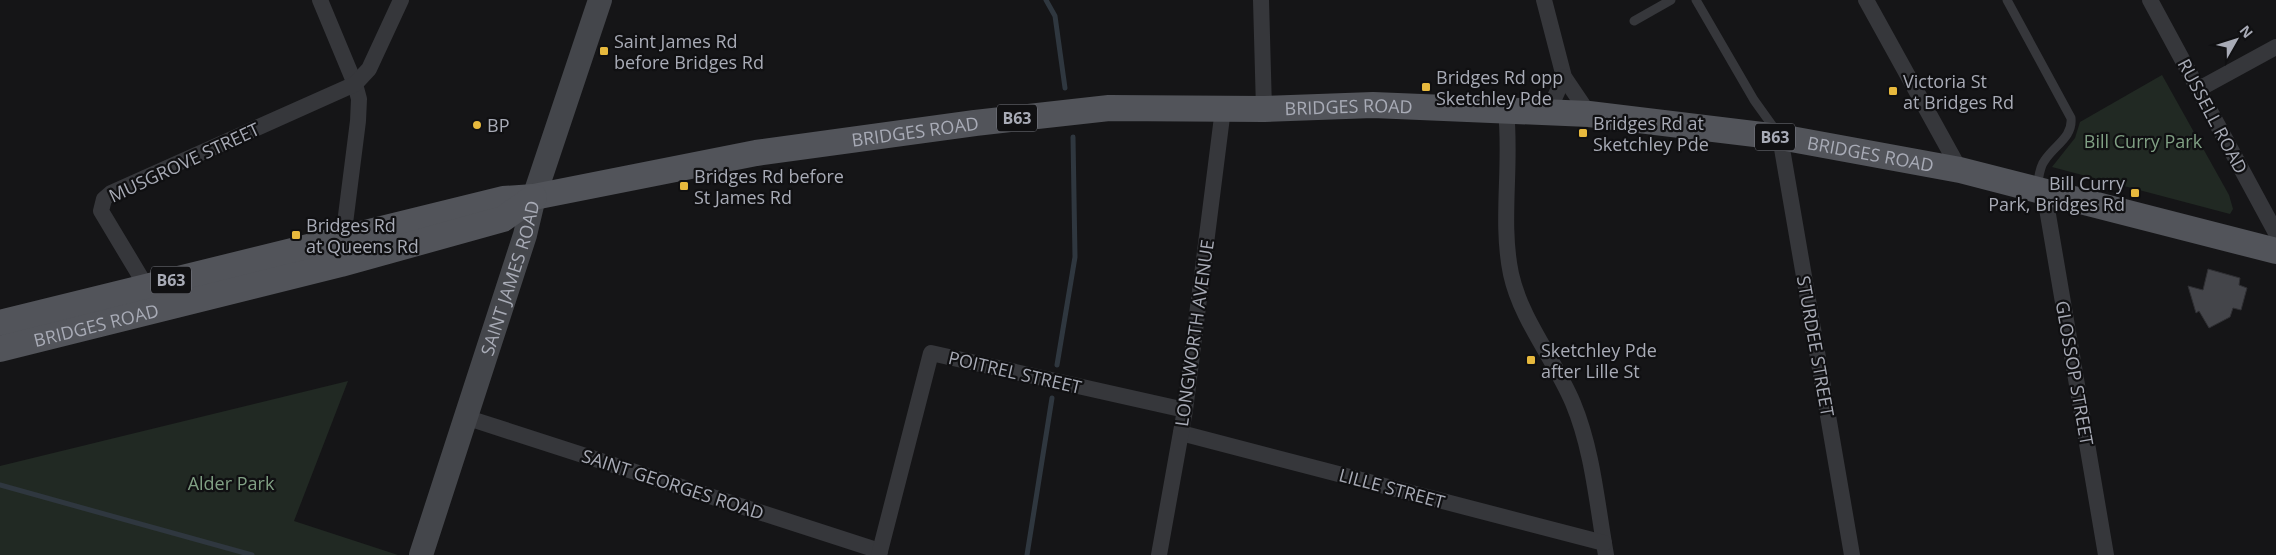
<svg xmlns="http://www.w3.org/2000/svg" width="2276" height="555" font-family="'Open Sans',sans-serif">
  <style>
    .green { fill: #212923 }
    .lines { fill: none; stroke-linecap: round; stroke-linejoin: round }
    .stream { stroke: #2f373f; stroke-width: 5 }
    .building { fill: #44454a; stroke: #2f2f33 }
    .lane { stroke: #36373b; stroke-width: 9 }
    .street { stroke: #36373b; stroke-width: 16 }
    .secondary { stroke: #44464b; stroke-width: 24 }
    .primary { stroke: #52545a; stroke-width: 26 }
    .poi-dot { fill: #e7b93d; stroke: #101012; stroke-width: 2 }
    .labels { text-anchor: middle; dominant-baseline: central; stroke-width: 4.5; stroke-linejoin: round; paint-order: stroke }
    .shield { fill: #101012; stroke: #7a7c85; stroke-width: 1 }
    .shield-label { font-size: 16px; font-weight: bold; fill: #a8abb6 }
    .poi-label { font-size: 18px; fill: #a8abb6; stroke: #101012; text-anchor: start }
    .street-label { font-size: 18px; fill: #a8abb6; stroke: #101012 }
    .park-label { font-size: 18px; fill: #80a084; stroke: #101012 }
  </style>
  <rect width="100%" height="100%" fill="#151517"/>
  <!-- green -->
  <g class="green">
    <polygon points="2162,75 2229,195 2233,209 2230,214 2052,167 2075,138 2080,122"/>
    <polygon points="348,381 294,521 398,555 0,555 0,466"/>
  </g>
  <g class="lines">
    <!-- stream -->
    <g class="stream">
      <polyline points="1046,0 1055,16 1065,88"/>
      <polyline points="1057,365 1075,257 1073,137"/>
      <polyline points="0,485 252,555"/>
      <polyline points="1027,555 1052,398"/>
    </g>
  </g>
  <!-- building -->
  <polygon class="building" points="2208,269 2240,278 2239,285 2247,288 2241,310 2233,308 2230,317 2209,328 2199,311 2196,313 2188,286 2203,290"/>
  <g class="lines">
    <!-- lane -->
    <g class="lane">
      <polyline points="1696,0 1754,100 1777,132"/>
      <path d="M2007 0 2071 118C2073 137 2055 145 2045 160 2039 167 2039 178 2037 187"/>
      <polyline points="1634,21 1671,0"/>
    </g>
    <!-- street -->
    <g class="street">
      <polyline points="320,0 355,84 359,99 358,121 342,247"/>
      <polyline points="1261,0 1264,109"/>
      <polyline points="1544,0 1564,77 1589,114"/>
      <polyline points="1866,0 1960,170"/>
      <polyline points="2150,0 2276,233"/>
      <polyline points="2199,89 2276,47"/>
      <path d="M1506 111C1512 164 1500 222 1511 274 1521 320 1555 360 1573 403 1593 451 1597 505 1606 555"/>
      <polyline points="1548,112 1564,77"/>
      <polyline points="1780,137 1852,555"/>
      <polyline points="2044,191 2106,555"/>
      <polyline points="146,286 101,211 104,199 111,193 355,84 369,69 401,0"/>
      <polyline points="465,417 880,551"/>
      <polyline points="1181,433 1604,543"/>
      <polyline points="879,555 931,353 1185,410"/>
      <polyline points="1159,555 1185,410 1223,109"/>
    </g>
    <!-- secondary -->
    <path class="secondary" id="s1" d="M421 555 525 235 534 197 600 0"/>
    <!-- primary -->
    <g class="primary">
      <path id="s2" d="M0 323 503 199 534 197 756 153 975 123 1109 108 1264 109 1373 105 1589 114 1780 137 1960 170 2276 251"/>
      <path id="s3" d="M0 349 341 264 503 219 534 197"/>
    </g>
  </g>
  <!-- markers -->
  <g class="poi-dot">
    <rect x="599" y="46" width="10" height="10" rx="2.5"/>
    <rect x="1421" y="82" width="10" height="10" rx="2.5"/>
    <rect x="1888" y="86" width="10" height="10" rx="2.5"/>
    <circle cx="477" cy="125" r="5"/>
    <rect x="1578" y="128" width="10" height="10" rx="2.5"/>
    <rect x="679" y="181" width="10" height="10" rx="2.5"/>
    <rect x="2130" y="188" width="10" height="10" rx="2.5"/>
    <rect x="291" y="230" width="10" height="10" rx="2.5"/>
    <rect x="1526" y="355" width="10" height="10" rx="2.5"/>
  </g>
  <g class="labels">
    <!-- shield labels -->
    <g class="shield">
      <rect x="997" y="104.5" width="40" height="27" rx="4"/>
      <rect x="1755" y="123.5" width="40" height="27" rx="4"/>
      <rect x="151" y="266.5" width="40" height="27" rx="4"/>
    </g>
    <g class="shield-label">
      <text x="1017" y="118">B63</text>
      <text x="1775" y="137">B63</text>
      <text x="171" y="280">B63</text>
    </g>
    <!-- poi labels -->
    <g class="poi-label">
      <text x="614" y="41">Saint James Rd<tspan x="614" dy="21">before Bridges Rd</tspan></text>
      <text x="1436" y="77">Bridges Rd opp<tspan x="1436" dy="21">Sketchley Pde</tspan></text>
      <text x="1903" y="81">Victoria St<tspan x="1903" dy="21">at Bridges Rd</tspan></text>
      <text x="1593" y="123">Bridges Rd at<tspan x="1593" dy="21">Sketchley Pde</tspan></text>
      <text x="487" y="125">BP</text>
      <text x="694" y="176">Bridges Rd before<tspan x="694" dy="21">St James Rd</tspan></text>
      <text x="2125" y="183" text-anchor="end">Bill Curry<tspan x="2125" dy="21">Park, Bridges Rd</tspan></text>
      <text x="306" y="225">Bridges Rd<tspan x="306" dy="21">at Queens Rd</tspan></text>
      <text x="1541" y="350">Sketchley Pde<tspan x="1541" dy="21">after Lille St</tspan></text>
    </g>
    <!-- street labels -->
    <g class="street-label">
      <text stroke="none"><textPath href="#s2" startOffset="1371">BRIDGES ROAD</textPath></text>
      <text transform="translate(2213 116) rotate(62)">RUSSELL ROAD</text>
      <text stroke="none"><textPath href="#s2" startOffset="936">BRIDGES ROAD</textPath></text>
      <text stroke="none"><textPath href="#s2" startOffset="1896">BRIDGES ROAD</textPath></text>
      <text transform="translate(184 162) rotate(-25)">MUSGROVE STREET</text>
      <text stroke="none"><textPath href="#s1" startOffset="291">SAINT JAMES ROAD</textPath></text>
      <text stroke="none"><textPath href="#s3" startOffset="99">BRIDGES ROAD</textPath></text>
      <text transform="translate(1194 333) rotate(-82)">LONGWORTH AVENUE</text>
      <text transform="translate(1816 346) rotate(80)">STURDEE STREET</text>
      <text transform="translate(1015 372) rotate(13)">POITREL STREET</text>
      <text transform="translate(2075 373) rotate(80)">GLOSSOP STREET</text>
      <text transform="translate(673 484) rotate(18)">SAINT GEORGES ROAD</text>
      <text transform="translate(1392 488) rotate(15)">LILLE STREET</text>
    </g>
    <!-- park labels -->
    <g class="park-label">
      <text x="2143" y="141">Bill Curry Park</text>
      <text x="231" y="483">Alder Park</text>
    </g>
  </g>
  <!-- north arrow -->
  <g transform="translate(2236 40) rotate(51)" stroke="#101012" stroke-width="4" paint-order="stroke">
  <path d="M0-4L9 19L0 12L-9 19Z" fill="#a8abb6"/>
  <text y="-8" font-size="14" font-weight="bold" text-anchor="middle" fill="#a8abb6">N</text>
  </g>
</svg>
